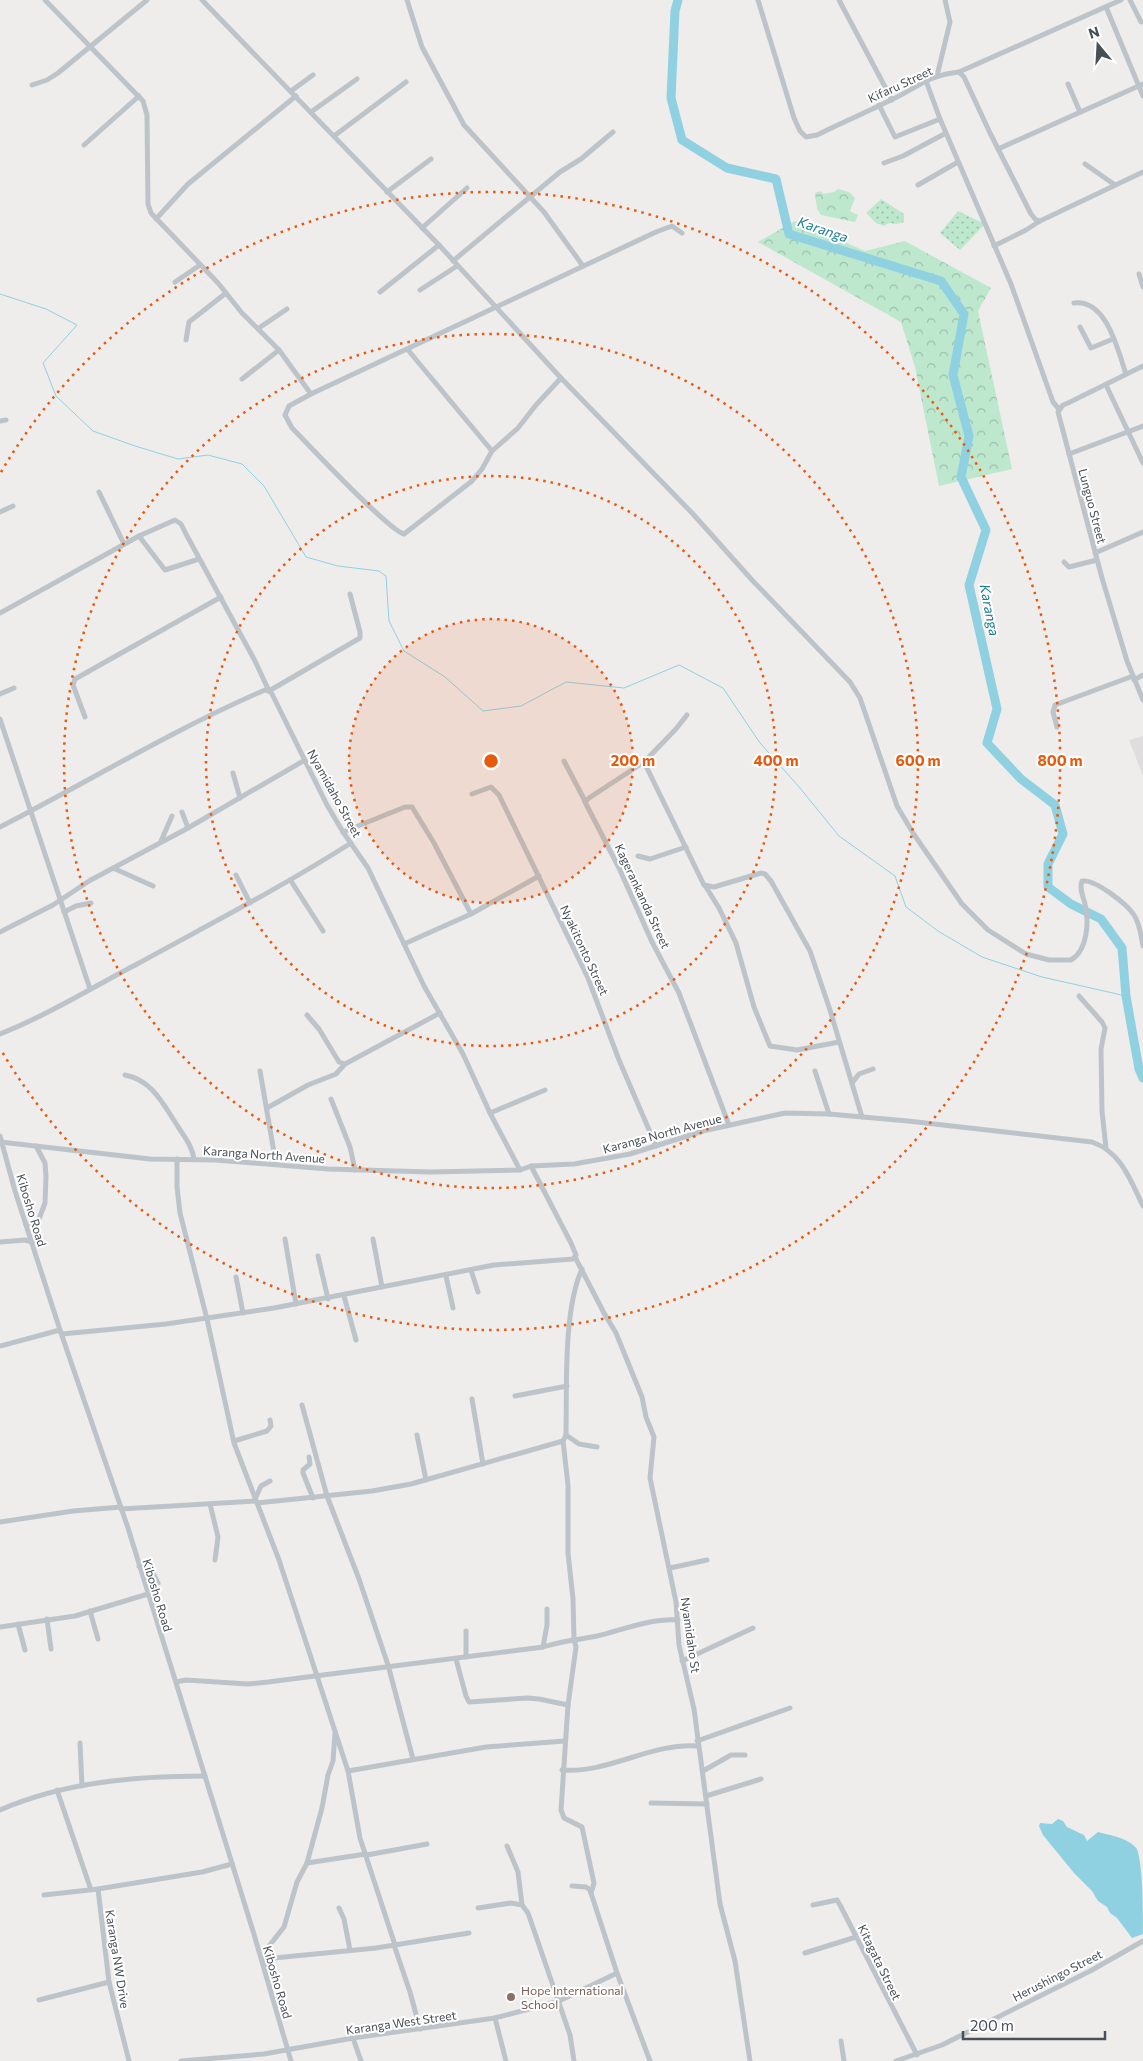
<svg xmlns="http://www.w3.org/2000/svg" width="1143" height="2061" font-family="Commissioner,sans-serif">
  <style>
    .education { fill: #dfdddd }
    .grass { fill: url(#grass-dots) }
    .forest { fill: url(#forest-crowns) }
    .water { fill: #90d1e1 }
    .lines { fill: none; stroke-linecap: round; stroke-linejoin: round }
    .stream { stroke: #90d1e1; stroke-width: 1 }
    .river { stroke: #90d1e1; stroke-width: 9 }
    .minor { stroke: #bcc4ca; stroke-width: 5 }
    .ring { fill: none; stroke: #e8590c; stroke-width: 2.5; stroke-dasharray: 2.5 5 }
    .education-dot { fill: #8d6e63; stroke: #fff; stroke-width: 2 }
    .labels { text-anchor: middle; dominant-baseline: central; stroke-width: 4; stroke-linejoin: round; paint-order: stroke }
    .street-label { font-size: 12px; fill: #474f57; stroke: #fff }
    .education-label { font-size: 12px; fill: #785e54; stroke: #fff; text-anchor: start }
    .water-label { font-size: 14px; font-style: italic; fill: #1c7d95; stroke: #fff }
    .centre { fill: #e8590c; stroke: #fff; stroke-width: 2.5 }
    .ring-label { font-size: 15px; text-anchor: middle; font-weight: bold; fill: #e8590c; stroke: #fff; stroke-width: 4; stroke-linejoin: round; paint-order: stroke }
  </style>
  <defs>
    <pattern id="grass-dots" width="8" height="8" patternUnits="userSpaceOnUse" patternTransform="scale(1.25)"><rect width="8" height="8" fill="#bee8ce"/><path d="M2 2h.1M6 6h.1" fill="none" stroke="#9cbeaa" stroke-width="1.8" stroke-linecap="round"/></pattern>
    <pattern id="forest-crowns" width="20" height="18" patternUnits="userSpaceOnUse" patternTransform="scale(1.25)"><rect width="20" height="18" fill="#bee8ce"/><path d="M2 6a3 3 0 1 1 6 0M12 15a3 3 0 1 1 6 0" fill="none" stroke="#9cbeaa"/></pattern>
  </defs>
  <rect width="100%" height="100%" fill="#efecec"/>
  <!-- education -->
  <polygon class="education" points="1143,736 1143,776 1129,740"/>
  <!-- grass -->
  <g class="grass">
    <polygon points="881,199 904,214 904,222 897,224 889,223 884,226 876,223 866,213"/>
    <polygon points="958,211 985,224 960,250 940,233"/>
  </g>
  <!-- forest -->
  <g class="forest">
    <polygon points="838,189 849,192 855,198 850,211 858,215 855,222 821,215 817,209 815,193 821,191 823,194 834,192"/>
    <polygon points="795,221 865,251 905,241 991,288 978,311 1012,469 939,486 915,367 901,322 758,242"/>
  </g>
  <!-- water -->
  <path class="water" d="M1058 1819 1063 1821 1067 1827 1084 1835 1087 1841 1098 1832C1109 1835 1129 1838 1137 1849 1143 1866 1143 1912 1143 1934L1132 1938 1117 1918 1110 1913 1107 1907 1098 1901 1092 1891 1074 1873 1043 1835 1039 1826 1040 1823 1052 1824Z"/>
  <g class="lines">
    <!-- stream -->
    <polyline class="stream" points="0,294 46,309 77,325 43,363 56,396 93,431 135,446 178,459 208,455 242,464 264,486 306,557 338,566 379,571 386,576 389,621 404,651 445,677 483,711 521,706 566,682 624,688 679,665 723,688 760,743 800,788 839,836 895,876 906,907 938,931 982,957 1042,977 1126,996"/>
    <!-- river -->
    <polyline class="river" points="678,0 675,11 671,98 682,140 727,168 776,179 789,234 941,281 964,314 953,375 969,436 961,477 986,530 969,585 997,709 987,743 1021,779 1055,805 1063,834 1048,864 1048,887 1071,904 1101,919 1122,948 1126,996 1139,1069 1143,1078"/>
    <!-- minor -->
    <g class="minor">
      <polyline points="45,0 143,101 147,115 148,204 151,213 218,283 242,313 279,350 311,394"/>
      <path d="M202 0 439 245 561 378 693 514 752 580 850 682 860 698 897 806 913 833 962 904 988 930 1026 954 1049 960H1071C1088 950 1089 921 1085 904 1083 896 1079 888 1082 881 1095 879 1127 904 1134 915 1140 924 1141 936 1143 946"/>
      <polyline points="407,0 422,47 464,125 544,212 583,266"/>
      <path d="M758 0 794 118 800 131 806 137 817 135C841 123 867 112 891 100 917 88 928 75 959 72L964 77 990 133 1031 214 1036 220 1040 221 1143 172"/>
      <polyline points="839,0 892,100"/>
      <polyline points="1130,0 1141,22"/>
      <polyline points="1106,7 1143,96"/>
      <polyline points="959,72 1121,0"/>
      <polyline points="937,76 950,22 945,0"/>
      <polyline points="926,81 940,119"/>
      <polyline points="1068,84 1080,112"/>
      <polyline points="32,85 47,80 58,73 147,0"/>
      <polyline points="291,91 313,75"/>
      <polyline points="879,105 895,137 940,119 1011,284 1053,402 1059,409"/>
      <polyline points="311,112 357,79"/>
      <polyline points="334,136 406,82"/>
      <polyline points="84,145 139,96"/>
      <polyline points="998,149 1143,84"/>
      <polyline points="884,163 903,156 946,133"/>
      <polyline points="1085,164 1115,185"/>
      <polyline points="918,185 958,162"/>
      <polyline points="387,192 431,159"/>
      <polyline points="156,219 188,184 296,96"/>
      <polyline points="422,228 467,188"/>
      <polyline points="994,246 1026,230 1040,221"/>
      <polyline points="453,261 560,172 581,159 613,132"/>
      <polyline points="1139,274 1143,287"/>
      <polyline points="175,282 200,265"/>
      <polyline points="420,290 457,266"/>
      <polyline points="380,292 439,245"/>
      <path d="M1074 303C1107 299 1118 351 1126 374"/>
      <polyline points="1080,327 1091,348 1113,339"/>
      <polyline points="259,328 287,309"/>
      <polyline points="186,340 189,322 226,293"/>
      <polyline points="408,350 492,451"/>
      <polyline points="1143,366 1068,403 1063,405 1058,412 1102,578 1127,661 1143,700"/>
      <path d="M561 378 536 405 518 428 492 451 482 469 472 481 404 534C388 530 309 445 292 428L285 415 289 406 311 394 656 232 672 226 682 233"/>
      <polyline points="242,379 279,350"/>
      <polyline points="1106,385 1143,463"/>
      <polyline points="0,421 6,420"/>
      <polyline points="1069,454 1143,426"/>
      <polyline points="99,492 124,544"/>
      <polyline points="0,512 13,506"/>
      <polyline points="139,536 165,570 199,559"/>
      <polyline points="1095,553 1143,532"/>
      <polyline points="1064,562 1069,567 1097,560"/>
      <polyline points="0,613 139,536 175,520 181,524 186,534 255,661 269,691 360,638 360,632 350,594"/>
      <polyline points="1134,680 1143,675"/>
      <polyline points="0,694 14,688"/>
      <polyline points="687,715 675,730 644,762 589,798 585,802 619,868 652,942 679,993 729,1125"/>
      <polyline points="85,717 73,685 75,679 221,597"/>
      <polyline points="0,719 90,989"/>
      <polyline points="1057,727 1053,712 1055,705 1133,676"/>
      <polyline points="564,761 585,801"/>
      <polyline points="644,762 704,885 714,887 761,873 765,874 771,881 810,951 830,1010 862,1117"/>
      <polyline points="233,773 240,798"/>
      <polyline points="472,794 491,787 499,795 588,978 619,1060 656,1146"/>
      <polyline points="182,812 188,828"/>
      <path d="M0 827C86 783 169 732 258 693L265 690 271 692 327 805 343 832 368 868 424 986 463 1054 490 1113 520 1170"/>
      <polyline points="343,832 405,807 412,807 434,843 471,914"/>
      <polyline points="161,841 172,816"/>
      <polyline points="638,856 650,859 686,847"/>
      <polyline points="113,868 153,886"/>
      <polyline points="236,875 250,903"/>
      <polyline points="291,881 323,931"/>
      <polyline points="706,887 719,908 736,943 754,1007 770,1046 797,1050 839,1042"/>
      <polyline points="64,912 76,906 91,903"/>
      <polyline points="0,932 53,905 89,881 188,828 305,760"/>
      <polyline points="404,944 471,914 539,876"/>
      <polyline points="1079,996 1102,1022 1105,1028 1101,1049 1102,1111 1106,1148"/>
      <polyline points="307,1015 319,1029 339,1062 345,1064 440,1013"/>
      <path d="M0 1034C48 1015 93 987 139 963 210 924 282 887 351 843"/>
      <polyline points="260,1071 276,1164"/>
      <polyline points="815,1071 829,1114"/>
      <path d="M125 1075C152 1080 163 1104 177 1125 184 1137 192 1145 194 1159"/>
      <polyline points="852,1083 859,1074 873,1069"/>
      <polyline points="331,1099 350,1147 355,1170"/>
      <polyline points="267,1108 308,1085 336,1074 345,1064"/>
      <polyline points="490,1113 545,1090"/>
      <polyline points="0,1136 15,1191 60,1330 128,1528 253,1931 291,2061"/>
      <path d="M0 1142 150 1159 215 1160 328 1169 431 1172 520 1170 531 1166 574 1164 630 1154 703 1131 785 1113 829 1114 908 1121 1092 1142C1121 1152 1130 1179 1143 1206"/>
      <polyline points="177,1159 177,1187 180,1213 207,1319 234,1443 279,1560 317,1676 348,1771 360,1838 395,1945"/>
      <polyline points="26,1225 39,1219 45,1203 46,1176 45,1163 36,1146"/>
      <polyline points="285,1239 296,1304"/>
      <polyline points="373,1239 382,1287"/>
      <polyline points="0,1242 25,1240 32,1242"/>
      <polyline points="318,1256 328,1299"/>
      <polyline points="575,1257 604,1313 616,1333 642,1397 646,1417 654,1437 650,1478 676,1602 679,1645 694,1709 720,1904 735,1961 750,2061"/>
      <polyline points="471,1270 478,1292"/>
      <polyline points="446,1276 453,1308"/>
      <polyline points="236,1277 243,1313"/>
      <polyline points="344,1296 356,1340"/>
      <polyline points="62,1334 166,1324 274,1308 494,1265 573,1259 576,1255 571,1243 531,1166"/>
      <polyline points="0,1346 60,1330"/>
      <polyline points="515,1396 567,1386"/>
      <polyline points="472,1399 483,1464"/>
      <polyline points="302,1405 327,1496 359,1579 388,1665 413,1759"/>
      <polyline points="417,1435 426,1480"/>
      <polyline points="566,1435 579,1444 597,1447"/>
      <polyline points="234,1441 267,1431 271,1426 270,1420"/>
      <polyline points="563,1441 568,1485 568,1553 573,1599 574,1639 576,1647 568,1705 561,1810 564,1818 582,1827 594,1883 591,1893"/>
      <polyline points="309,1457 310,1464 303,1470 303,1473 313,1498"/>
      <polyline points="255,1499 261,1486 270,1481"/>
      <path d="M257 1503 372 1491 411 1484 563 1441 566 1435C567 1388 563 1311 582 1269"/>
      <polyline points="210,1504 218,1537 215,1560"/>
      <polyline points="121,1509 256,1501"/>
      <polyline points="0,1522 73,1511 121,1507"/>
      <polyline points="139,1566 151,1569 158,1583"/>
      <polyline points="670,1568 707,1560"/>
      <polyline points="90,1611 98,1639"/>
      <polyline points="47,1619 51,1649"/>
      <polyline points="18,1624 25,1650"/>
      <polyline points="0,1627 75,1616 148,1594"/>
      <polyline points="466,1631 466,1657"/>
      <polyline points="543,1647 547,1625 547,1609"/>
      <polyline points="456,1659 466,1696 469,1702 527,1698 539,1699 568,1705"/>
      <polyline points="682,1661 753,1628"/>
      <path d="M176 1682 186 1680 248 1684 268 1682 543 1647C561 1641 578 1640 597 1636 622 1630 651 1618 678 1620"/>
      <polyline points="697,1741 790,1708"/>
      <polyline points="80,1743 82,1786"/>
      <path d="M562 1770C608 1774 652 1742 698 1746"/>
      <polyline points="348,1771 486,1747 565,1741"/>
      <polyline points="703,1771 731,1755 745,1755"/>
      <polyline points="57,1790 91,1890"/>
      <polyline points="706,1796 761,1779"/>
      <polyline points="651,1803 707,1804"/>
      <path d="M0 1810C64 1782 136 1776 205 1776"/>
      <polyline points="507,1846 518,1872 522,1905"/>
      <polyline points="367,1855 427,1844"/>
      <polyline points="307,1863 366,1854"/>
      <polyline points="572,1886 586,1887 590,1890 617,1973 650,2061"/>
      <polyline points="98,1889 109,1982 129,2061"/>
      <polyline points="44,1895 98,1889 202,1872 232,1864"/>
      <polyline points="813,1905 837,1900 840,1905 917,2055"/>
      <polyline points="339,1908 344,1919 350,1950"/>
      <polyline points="478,1908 511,1903 522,1905 528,1913 570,2035 574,2061"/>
      <polyline points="394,1945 410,1992 420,2029"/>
      <polyline points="805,1953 856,1937"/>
      <polyline points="264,1959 269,1946 284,1927 297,1882 307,1863 322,1808 328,1775 333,1761 335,1733"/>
      <polyline points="265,1965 264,1959 376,1948 469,1933"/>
      <polyline points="39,2000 109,1982"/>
      <polyline points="495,2018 506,2061"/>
      <polyline points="353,2038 361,2061"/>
      <polyline points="841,2041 844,2061"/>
      <polyline points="181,2061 264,2054 353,2038 495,2018 559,2001 617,1973"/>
      <polyline points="896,2061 942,2045 1092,1970 1143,1941"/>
    </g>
  </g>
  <!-- distance rings -->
  <circle cx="491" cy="761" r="142" fill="#e8590c" fill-opacity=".12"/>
  <g class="ring">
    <circle cx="491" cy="761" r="142"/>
    <circle cx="491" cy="761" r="285"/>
    <circle cx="491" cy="761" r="427"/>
    <path d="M1 472A569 569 0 1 1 1 1050"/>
  </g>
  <!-- markers -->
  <circle class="education-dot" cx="511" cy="1997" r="5"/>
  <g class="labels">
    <!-- street labels -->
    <g class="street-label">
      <text transform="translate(900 84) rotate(-25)">Kifaru Street</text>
      <text transform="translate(1093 506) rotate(75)">Lunguo Street</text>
      <text transform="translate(335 793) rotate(61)">Nyamidaho Street</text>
      <text transform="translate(643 896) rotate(65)">Kagerankanda Street</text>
      <text transform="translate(585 950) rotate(65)">Nyakitonto Street</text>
      <text transform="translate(662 1133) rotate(-15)">Karanga North Avenue</text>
      <text transform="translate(264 1154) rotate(4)">Karanga North Avenue</text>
      <text transform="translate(32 1210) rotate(73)">Kibosho Road</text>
      <text transform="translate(158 1595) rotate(73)">Kibosho Road</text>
      <text transform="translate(691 1635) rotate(82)">Nyamidaho St</text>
      <text transform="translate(118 1959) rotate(81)">Karanga NW Drive</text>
      <text transform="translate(880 1962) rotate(64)">Kitagata Street</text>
      <text transform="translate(1057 1975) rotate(-27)">Herushingo Street</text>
      <text transform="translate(278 1982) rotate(74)">Kibosho Road</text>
      <text transform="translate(401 2022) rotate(-8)">Karanga West Street</text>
    </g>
    <!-- education labels -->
    <g class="education-label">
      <text x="521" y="1990">Hope International<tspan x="521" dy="14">School</tspan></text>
    </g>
    <!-- water labels -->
    <g class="water-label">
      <text transform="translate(823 229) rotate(19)">Karanga</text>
      <text transform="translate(990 610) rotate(79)">Karanga</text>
    </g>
  </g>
  <circle cx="491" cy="761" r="8" class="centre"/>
  <g class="ring-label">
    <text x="633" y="766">200 m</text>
    <text x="776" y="766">400 m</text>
    <text x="918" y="766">600 m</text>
    <text x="1060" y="766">800 m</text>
  </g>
  <!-- north arrow -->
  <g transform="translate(1098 45) rotate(342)" stroke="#ffffff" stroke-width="4" paint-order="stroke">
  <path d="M0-4L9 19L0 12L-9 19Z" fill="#474f57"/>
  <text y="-8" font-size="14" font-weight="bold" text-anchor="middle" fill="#474f57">N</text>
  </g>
  <!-- scale -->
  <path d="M963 2031v8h142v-8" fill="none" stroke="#474f57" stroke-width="2.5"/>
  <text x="970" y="2031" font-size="15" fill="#474f57" stroke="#ffffff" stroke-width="4" paint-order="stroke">200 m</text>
</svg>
